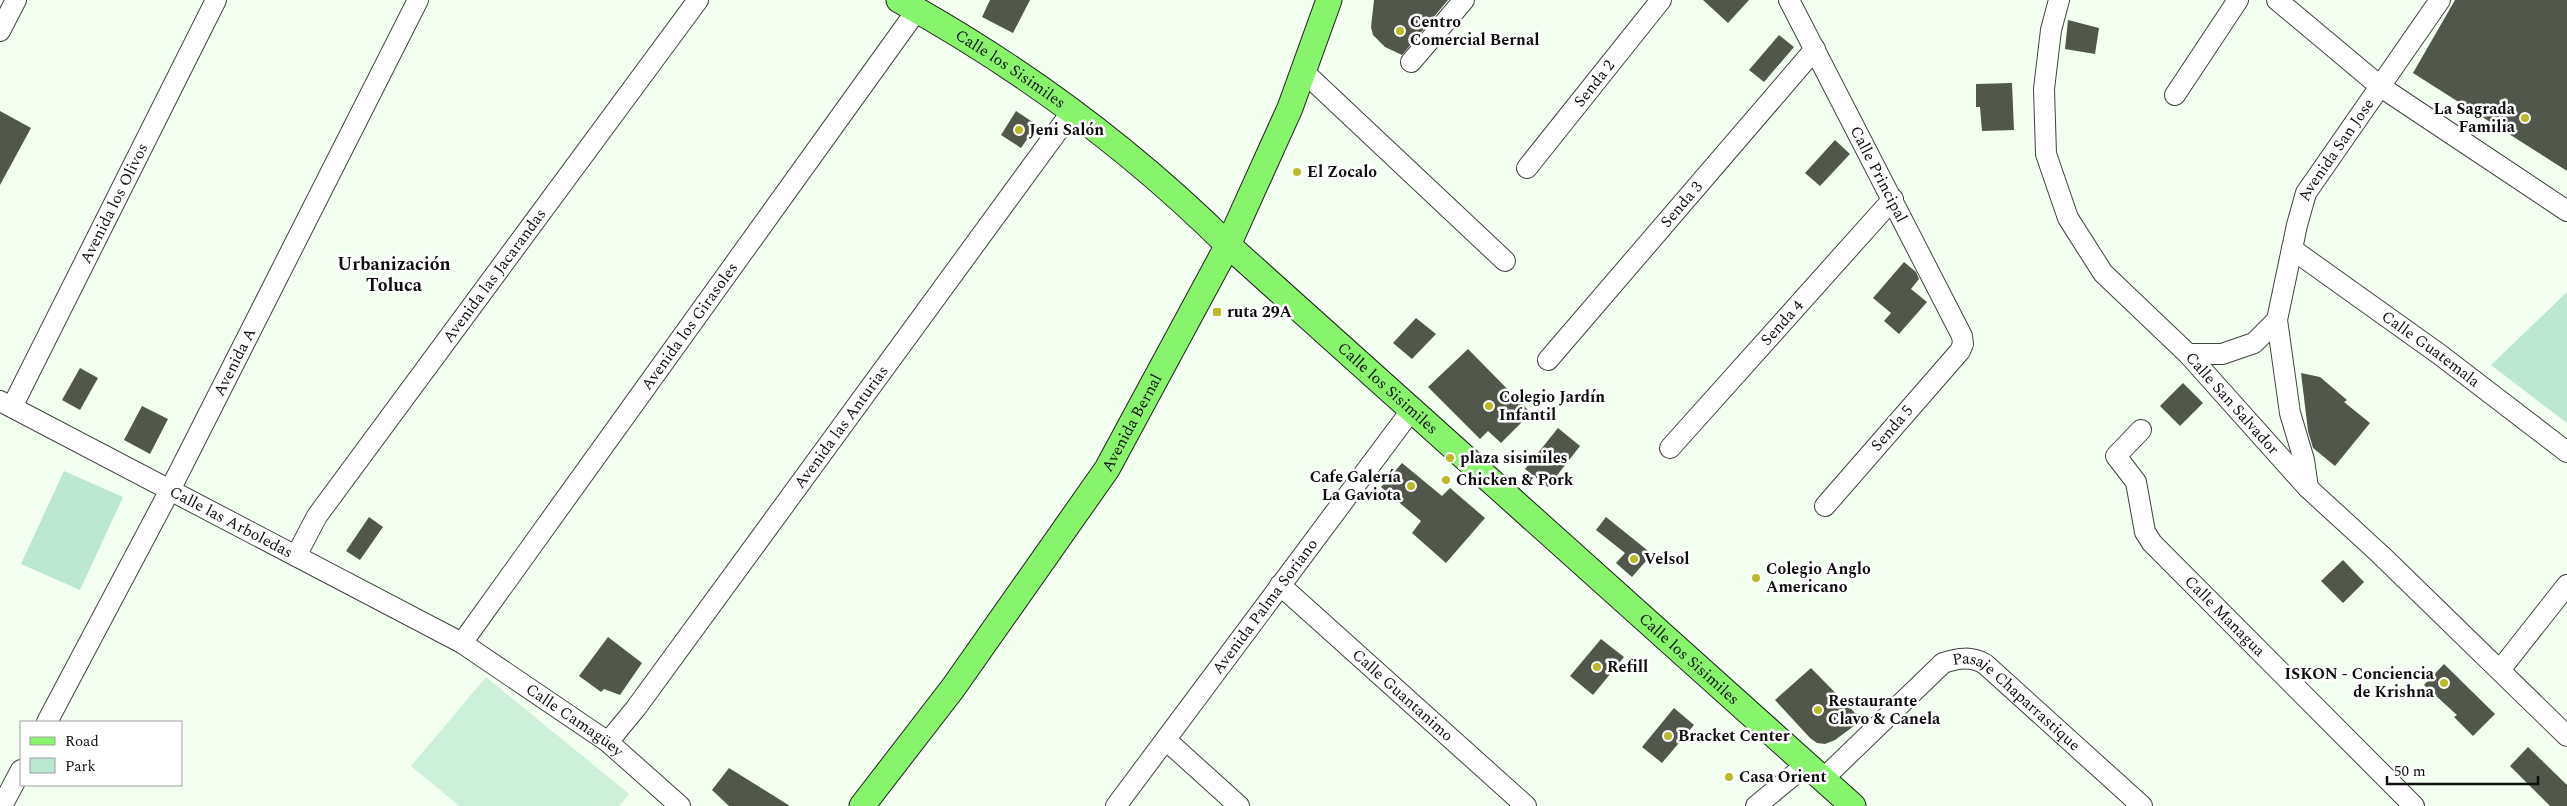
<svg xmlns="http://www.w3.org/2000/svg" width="2567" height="806" font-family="Spectral,serif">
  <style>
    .green { fill: #bbe8d2 }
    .pitch { fill: #ccf0da }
    .building { fill: #52574b }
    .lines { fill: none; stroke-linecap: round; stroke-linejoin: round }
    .minor-casing { stroke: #424242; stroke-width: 22 }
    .major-casing { stroke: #202020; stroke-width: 27 }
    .minor { stroke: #fff; stroke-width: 20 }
    .major { stroke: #88f46b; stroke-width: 25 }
    .poi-dot { fill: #bbb92a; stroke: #fff; stroke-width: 2 }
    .labels { text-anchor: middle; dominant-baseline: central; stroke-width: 5; stroke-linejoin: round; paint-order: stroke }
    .poi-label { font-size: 16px; font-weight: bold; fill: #0f0f0f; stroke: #fff; text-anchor: start }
    .street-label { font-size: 16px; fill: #0f0f0f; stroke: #fff }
    .neighbourhood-label { font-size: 18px; font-weight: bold; fill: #0f0f0f; stroke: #fff }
  </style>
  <rect width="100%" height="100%" fill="#f3fff1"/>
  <!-- green -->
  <g class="green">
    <polygon points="2567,292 2567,423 2491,365"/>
    <polygon points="64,471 123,497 80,590 21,564"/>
  </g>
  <!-- pitch -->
  <polygon class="pitch" points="486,677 629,794 619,806 459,806 411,766"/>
  <!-- building -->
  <g class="building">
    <polygon points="990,0 1030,0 1013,33 982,17"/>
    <polygon points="1374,0 1448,0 1402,55 1385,47 1373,35 1371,27"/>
    <polygon points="1703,0 1749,0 1728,23"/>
    <polygon points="2455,0 2567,0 2567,171 2413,73"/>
    <polygon points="2068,20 2099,28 2095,54 2065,49"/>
    <polygon points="1779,35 1794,47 1764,82 1749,70"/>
    <polygon points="2012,83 2014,130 1982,131 1980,107 1976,107 1976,84"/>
    <polygon points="0,111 31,128 0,185"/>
    <polygon points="1016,111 1037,125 1021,148 1001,135"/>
    <polygon points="1835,140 1850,154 1820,186 1805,173"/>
    <polygon points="1904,262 1916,272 1919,279 1911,289 1927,302 1899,334 1884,321 1891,313 1873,298"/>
    <polygon points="1416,318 1436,334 1412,359 1393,343"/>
    <polygon points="1468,349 1531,413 1501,443 1488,431 1480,439 1428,387"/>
    <polygon points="80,368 98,378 80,410 62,400"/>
    <polygon points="2301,373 2320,377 2347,400 2344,402 2370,423 2335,466 2313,448 2308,431"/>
    <polygon points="2183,383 2203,403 2180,426 2160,406"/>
    <polygon points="142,406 168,419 150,454 124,440"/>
    <polygon points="1558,428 1580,446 1548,487 1525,469"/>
    <polygon points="1402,463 1442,496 1450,488 1485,518 1446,563 1412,533 1421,521 1381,487"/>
    <polygon points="369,517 383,527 360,560 346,551"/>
    <polygon points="1606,517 1652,554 1632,577 1616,563 1625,553 1596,530"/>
    <polygon points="2343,560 2364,582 2343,603 2321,581"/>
    <polygon points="608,637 642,663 620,695 604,689 601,692 579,676"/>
    <polygon points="1601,639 1624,657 1593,695 1570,676"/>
    <polygon points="2444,664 2495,714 2473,736 2454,717 2457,715 2424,685"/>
    <polygon points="1811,668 1862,720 1835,740 1825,744 1817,743 1810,738 1775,700"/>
    <polygon points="1674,708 1694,725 1662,763 1642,747"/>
    <polygon points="2528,747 2567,785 2567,806 2550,806 2510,766"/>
    <polygon points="729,768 766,791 790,806 729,806 712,790"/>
  </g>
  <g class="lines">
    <!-- minor casing -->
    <g class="minor-casing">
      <g id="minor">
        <path id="s1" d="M1789 0 1962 336 1963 344 1960 351 1825 506"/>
        <path id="s2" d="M2059 0 2051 30 2044 89 2046 154 2068 218 2103 273 2188 354 2308 488 2381 555 2567 736"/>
        <polyline points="2277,0 2381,87 2567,211"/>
        <polyline points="0,31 16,0"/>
        <polyline points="1411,62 1464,0"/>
        <polyline points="1304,72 1505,261"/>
        <polyline points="2175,95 2238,0"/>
        <path id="s3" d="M1527 168 1661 0"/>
        <path id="s4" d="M2292 249 2439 354 2567 452"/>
        <polyline points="2188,354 2222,354 2254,343 2277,320"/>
        <path id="s5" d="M1548 360 1815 49"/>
        <path id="s6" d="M0 401 462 643 608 742 680 806"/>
        <path id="s7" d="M12 407 216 0"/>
        <path id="s8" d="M2141 430 2116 456 2136 482 2145 532 2152 543 2414 806"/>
        <path id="s9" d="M1670 448 1893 199"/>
        <path id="s10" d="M2308 488 2304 460 2290 413 2277 320 2297 225 2306 193 2440 0"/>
        <path id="s11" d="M296 556 317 516 698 0"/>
        <path id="s12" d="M1280 585 1526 806"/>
        <path id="s13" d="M462 643 917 10"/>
        <polyline points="2500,670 2567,585"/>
        <path id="s14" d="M47 722 170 490 418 0"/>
        <polyline points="1166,740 1239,806"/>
        <path id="s15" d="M608 742 636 708 1073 110"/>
        <path id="s16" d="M1823 779 1943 663C1959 658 1971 656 1985 664L2142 806"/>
        <polyline points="2,806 21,770"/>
        <path id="s17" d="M1116 806 1413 408"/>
        <polyline points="1756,806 1807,764"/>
      </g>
    </g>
    <!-- major casing -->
    <g class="major-casing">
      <g id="major">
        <path id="s18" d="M899 0C1020 67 1130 148 1228 245L1853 806"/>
        <path id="s19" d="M862 806 953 688 1107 469 1228 245 1290 108 1329 0"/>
      </g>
    </g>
    <!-- minor -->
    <use href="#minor" class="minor"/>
    <!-- major -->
    <use href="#major" class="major"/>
  </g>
  <!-- markers -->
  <g class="poi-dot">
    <circle cx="1400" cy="31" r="5"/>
    <circle cx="2525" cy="118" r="5"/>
    <circle cx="1019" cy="130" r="5"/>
    <circle cx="1297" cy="172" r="5"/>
    <rect x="1212" y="307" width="10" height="10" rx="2.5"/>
    <circle cx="1489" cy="406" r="5"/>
    <circle cx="1450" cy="458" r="5"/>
    <circle cx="1446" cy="480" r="5"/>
    <circle cx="1411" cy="486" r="5"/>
    <circle cx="1634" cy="559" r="5"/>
    <circle cx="1756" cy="578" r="5"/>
    <circle cx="1597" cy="667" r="5"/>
    <circle cx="2444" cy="683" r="5"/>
    <circle cx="1818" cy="710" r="5"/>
    <circle cx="1668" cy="736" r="5"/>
    <circle cx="1729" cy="777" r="5"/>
  </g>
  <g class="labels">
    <!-- poi labels -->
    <g class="poi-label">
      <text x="1410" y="22">Centro<tspan x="1410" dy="18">Comercial Bernal</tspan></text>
      <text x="2515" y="109" text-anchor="end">La Sagrada<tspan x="2515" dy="18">Familia</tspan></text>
      <text x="1029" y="130">Jeni Salón</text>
      <text x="1307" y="172">El Zocalo</text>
      <text x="1227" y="312">ruta 29A</text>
      <text x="1499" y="397">Colegio Jardín<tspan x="1499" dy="18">Infantil</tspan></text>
      <text x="1460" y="458">plaza sisimiles</text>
      <text x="1401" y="477" text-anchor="end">Cafe Galería<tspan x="1401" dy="18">La Gaviota</tspan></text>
      <text x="1456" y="480">Chicken &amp; Pork</text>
      <text x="1644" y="559">Velsol</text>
      <text x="1766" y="569">Colegio Anglo<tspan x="1766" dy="18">Americano</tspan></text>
      <text x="1607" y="667">Refill</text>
      <text x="2434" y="674" text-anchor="end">ISKON - Conciencia<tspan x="2434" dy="18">de Krishna</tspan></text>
      <text x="1828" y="701">Restaurante<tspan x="1828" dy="18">Clavo &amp; Canela</tspan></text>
      <text x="1678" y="736">Bracket Center</text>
      <text x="1739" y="777">Casa Orient</text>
    </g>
    <!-- street labels -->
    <g class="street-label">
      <text stroke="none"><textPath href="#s18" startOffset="131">Calle los Sisimiles</textPath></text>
      <text stroke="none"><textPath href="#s3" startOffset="108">Senda 2</textPath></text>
      <text stroke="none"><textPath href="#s10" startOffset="354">Avenida San Jose</textPath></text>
      <text stroke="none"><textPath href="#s1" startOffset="196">Calle Principal</textPath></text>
      <text stroke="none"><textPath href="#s7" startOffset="228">Avenida los Olivos</textPath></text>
      <text stroke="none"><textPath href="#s5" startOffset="205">Senda 3</textPath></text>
      <text stroke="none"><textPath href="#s11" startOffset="344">Avenida las Jacarandas</textPath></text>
      <text stroke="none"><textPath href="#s9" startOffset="168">Senda 4</textPath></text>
      <text stroke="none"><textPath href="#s13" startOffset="390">Avenida los Girasoles</textPath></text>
      <text stroke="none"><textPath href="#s4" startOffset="171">Calle Guatemala</textPath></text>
      <text stroke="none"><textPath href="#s14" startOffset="406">Avenida A</textPath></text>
      <text stroke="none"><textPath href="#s18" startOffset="626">Calle los Sisimiles</textPath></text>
      <text stroke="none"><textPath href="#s2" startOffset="472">Calle San Salvador</textPath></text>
      <text stroke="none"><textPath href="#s19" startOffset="469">Avenida Bernal</textPath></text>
      <text stroke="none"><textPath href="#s15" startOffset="392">Avenida las Anturias</textPath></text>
      <text transform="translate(1892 428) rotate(-49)">Senda 5</text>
      <text stroke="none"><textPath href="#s6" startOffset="261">Calle las Arboledas</textPath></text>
      <text stroke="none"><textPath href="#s17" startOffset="249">Avenida Palma Soriano</textPath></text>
      <text stroke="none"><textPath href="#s8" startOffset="236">Calle Managua</textPath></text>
      <text stroke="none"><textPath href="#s18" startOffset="1031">Calle los Sisimiles</textPath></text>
      <text stroke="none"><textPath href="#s12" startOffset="165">Calle Guantanimo</textPath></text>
      <text stroke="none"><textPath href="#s16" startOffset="256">Pasaje Chaparrastique</textPath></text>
      <text stroke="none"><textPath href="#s6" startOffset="658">Calle Camagüey</textPath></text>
    </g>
    <!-- neighbourhood labels -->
    <g class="neighbourhood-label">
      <text x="394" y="264">Urbanización<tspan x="394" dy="21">Toluca</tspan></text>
    </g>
  </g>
  <!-- legend -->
  <rect x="20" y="721" width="162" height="65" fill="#ffffff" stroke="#9f9f9f"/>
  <rect x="30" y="737" width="25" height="8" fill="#88f46b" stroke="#9f9f9f"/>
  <text x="65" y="746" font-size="15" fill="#0f0f0f">Road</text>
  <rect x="30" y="758" width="25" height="15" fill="#bbe8d2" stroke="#9f9f9f"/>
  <text x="65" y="771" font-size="15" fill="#0f0f0f">Park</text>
  <!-- scale -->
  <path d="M2387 776v8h151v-8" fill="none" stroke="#0f0f0f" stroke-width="2.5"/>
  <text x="2394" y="776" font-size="15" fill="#0f0f0f" stroke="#ffffff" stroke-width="4" paint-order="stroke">50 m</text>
</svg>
